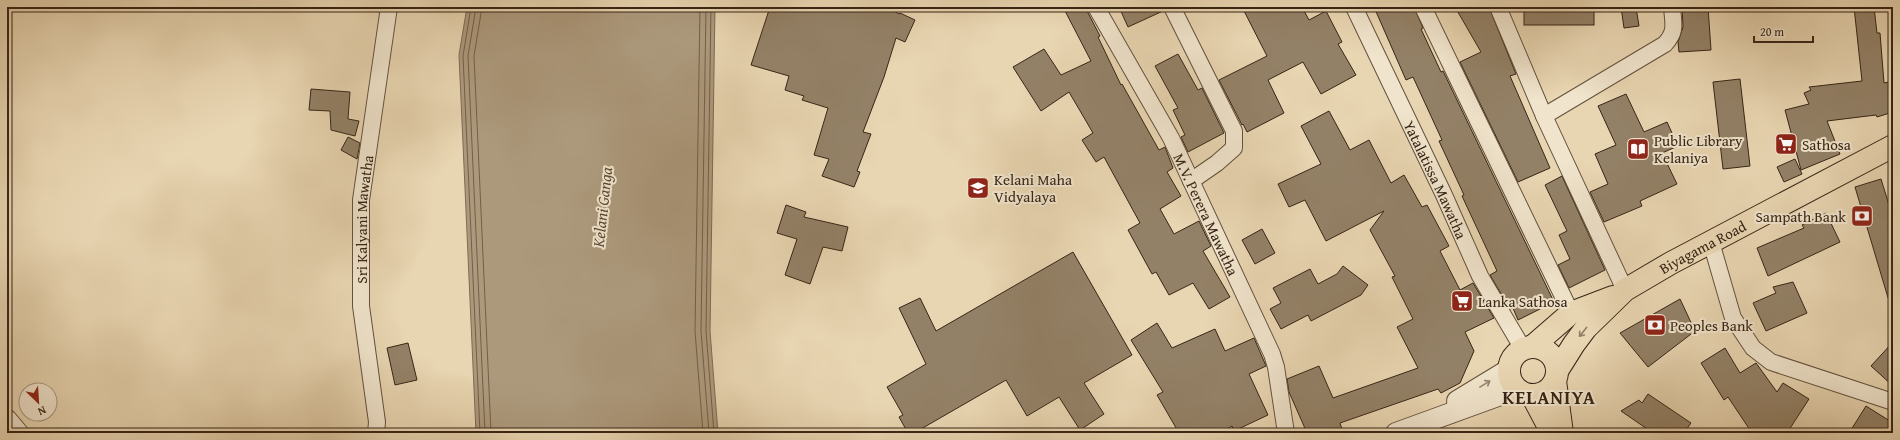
<svg xmlns="http://www.w3.org/2000/svg" width="1900" height="440" font-family="'Gentium Book Plus',serif">
  <style>
    .water { fill: #ac997c; stroke: #7d6b53 }
    .lines { fill: none; stroke-linecap: round; stroke-linejoin: round }
    .shore { stroke: #725f49; stroke-width: 1 }
    .building { fill: #938167; stroke: #372516 }
    .minor-casing { stroke: #63513d; stroke-width: 18 }
    .tertiary-casing { stroke: #63513d; stroke-width: 22 }
    .primary-casing { stroke: #372516; stroke-width: 24 }
    .minor { stroke: #f0e4cc; stroke-width: 16 }
    .tertiary { stroke: #f0e4cc; stroke-width: 20 }
    .primary { stroke: #e8d5b1; stroke-width: 22 }
    .oneway { stroke: #907d64 }
    .oneway2 { stroke: #948471 }
    .labels { text-anchor: middle; dominant-baseline: central; stroke-width: 4; stroke-linejoin: round; paint-order: stroke }
    .poi-label { font-size: 15px; fill: #372516; stroke: #f0e4cc; text-anchor: start }
    .street-label { font-size: 15px; fill: #372516; stroke: #f0e4cc }
    .water-label { font-size: 16px; font-style: italic; fill: #5a4835; stroke: #f0e4cc }
    .district-label { font-size: 19px; font-weight: bold; letter-spacing: 1px; fill: #372516; stroke: #f0e4cc }
  </style>
  <rect width="100%" height="100%" fill="#e8d5b1"/>
  <filter id="stains"><feTurbulence type="fractalNoise" baseFrequency=".005" numOctaves="4"/><feColorMatrix values="0 0 0 0 .2 0 0 0 0 .09 0 0 0 0 .02 0 0 0 .5 -.17"/></filter>
  <radialGradient id="worn" r=".72"><stop offset=".6" stop-color="#630" stop-opacity="0"/><stop offset="1" stop-color="#630" stop-opacity=".3"/></radialGradient>
  <!-- water -->
  <polygon class="water" points="467,7 715,7 710,331 718,433 476,433 459,55"/>
  <g class="lines">
    <!-- shore -->
    <g class="shore">
      <polyline points="471,7 463,56 480,433"/>
      <polyline points="476,7 468,56 485,433"/>
      <polyline points="482,7 474,56 491,433"/>
      <polyline points="700,7 695,331 703,433"/>
      <polyline points="706,7 701,331 709,433"/>
      <polyline points="711,7 706,331 714,433"/>
    </g>
  </g>
  <!-- building -->
  <g class="building">
    <polygon points="770,7 887,7 899,14 900,13 915,20 905,42 896,38 884,77 863,132 871,134 857,171 860,172 854,187 822,176 829,159 814,155 828,108 802,100 804,96 785,90 789,76 751,65"/>
    <polygon points="1063,7 1085,7 1100,36 1098,37 1121,85 1122,84 1159,150 1165,147 1173,168 1167,172 1181,196 1160,209 1174,234 1199,221 1211,246 1203,251 1230,297 1209,309 1193,283 1169,295 1156,272 1152,274 1128,230 1140,223 1104,157 1096,162 1082,140 1093,133 1069,92 1041,111 1013,67 1044,49 1061,75 1091,61"/>
    <polygon points="1119,7 1163,7 1163,11 1128,27"/>
    <polygon points="1242,7 1302,7 1309,20 1326,11 1342,42 1338,44 1356,75 1321,94 1303,62 1268,80 1284,113 1247,132 1243,124 1242,125 1219,80 1267,56"/>
    <polygon points="1374,7 1414,7 1423,28 1421,29 1441,72 1443,71 1554,302 1518,320 1513,308 1510,309 1490,275 1497,271 1462,196 1464,195 1439,141 1442,140 1413,77 1406,80"/>
    <polygon points="1455,7 1489,7 1516,74 1510,76 1550,168 1518,182 1460,62 1481,52"/>
    <rect x="1524" y="7" width="70" height="18"/>
    <polygon points="1621,7 1636,7 1639,26 1624,28"/>
    <polygon points="1682,7 1708,7 1711,50 1679,52 1678,42 1683,27"/>
    <polygon points="1854,7 1874,7 1877,33 1880,33 1884,83 1889,82 1893,97 1893,112 1877,117 1876,115 1827,121 1840,154 1801,170 1785,110 1809,104 1804,93 1811,90 1809,87 1862,81"/>
    <polygon points="1178,54 1198,90 1202,88 1224,133 1188,152 1181,137 1185,135 1173,110 1178,108 1155,66"/>
    <polygon points="1740,79 1750,166 1723,169 1713,82"/>
    <polygon points="311,89 350,92 348,119 359,121 355,136 331,130 330,111 309,110"/>
    <polygon points="1626,94 1644,132 1667,122 1678,146 1662,153 1677,184 1640,201 1642,206 1604,222 1590,192 1608,184 1595,154 1616,145 1598,106"/>
    <polygon points="1329,111 1350,150 1369,140 1391,183 1404,175 1422,207 1427,205 1449,246 1440,251 1460,290 1473,283 1494,318 1465,332 1474,351 1460,383 1441,393 1438,389 1340,423 1342,429 1331,433 1307,433 1289,392 1287,379 1319,366 1333,398 1418,368 1397,327 1413,319 1392,277 1395,276 1370,230 1384,211 1326,241 1305,200 1289,207 1278,184 1321,164 1301,126"/>
    <polygon points="348,137 360,143 357,159 341,150"/>
    <polygon points="1795,159 1802,174 1784,182 1777,167"/>
    <polygon points="1562,176 1605,270 1569,288 1558,265 1570,259 1559,235 1567,231 1545,185"/>
    <polygon points="1881,179 1893,218 1893,300 1889,301 1855,187"/>
    <polygon points="786,205 806,212 804,217 848,227 842,251 823,247 810,284 785,275 797,239 777,233"/>
    <polygon points="1826,213 1840,242 1768,276 1757,248 1804,228 1802,225"/>
    <polygon points="1262,229 1275,253 1255,264 1242,240"/>
    <polygon points="1073,252 1132,355 1084,383 1104,414 1080,430 1059,397 1027,416 1006,380 914,433 908,433 899,417 903,415 887,387 926,364 899,308 920,298 936,331"/>
    <polygon points="1343,266 1368,285 1361,295 1311,321 1308,315 1281,329 1270,309 1281,303 1273,288 1310,269 1318,284 1337,274"/>
    <polygon points="1793,282 1807,313 1766,331 1753,303 1776,293 1773,287"/>
    <polygon points="1680,299 1695,331 1648,367 1620,333"/>
    <polygon points="1157,323 1172,348 1215,329 1225,351 1254,338 1266,366 1249,374 1268,415 1234,431 1232,426 1221,433 1179,433 1157,395 1163,392 1131,340"/>
    <polygon points="1893,342 1893,386 1871,366"/>
    <polygon points="408,343 417,380 395,385 387,348"/>
    <polygon points="1725,348 1740,373 1756,363 1777,392 1783,383 1809,399 1787,433 1752,433 1728,397 1724,400 1701,363"/>
    <polygon points="1648,394 1691,423 1684,433 1653,433 1621,411 1639,400 1642,403"/>
    <polygon points="1866,406 1893,423 1886,433 1849,433"/>
  </g>
  <g class="lines">
    <!-- minor casing -->
    <g class="minor-casing">
      <g id="minor">
        <path id="s1" d="M1096 7 1171 138 1272 354 1276 367 1286 433"/>
        <polyline points="1172,7 1234,131 1234,148 1217,163 1191,181"/>
        <path id="s2" d="M1354 7 1444 195 1480 276 1523 349"/>
        <polyline points="1423,7 1571,313"/>
        <polyline points="1498,7 1544,116 1625,290"/>
        <path d="M1544 116 1665 44C1677 31 1673 23 1672 7"/>
        <polyline points="1711,242 1733,318 1753,348 1771,362 1893,402"/>
        <path id="s3" d="M376 433 377 422 361 306V200L389 7"/>
      </g>
    </g>
    <!-- tertiary casing -->
    <g class="tertiary-casing">
      <g id="tertiary">
        <polyline points="1457,401 1508,370"/>
        <polyline points="7,420 18,433"/>
        <polyline points="1396,433 1517,389"/>
      </g>
    </g>
    <!-- primary casing -->
    <g class="primary-casing">
      <g id="primary">
        <polyline points="1533,346 1571,313 1613,297"/>
        <circle cx="1533" cy="371" r="24"/>
        <path id="s4" d="M1557 371 1574 344 1586 328 1625 290 1671 263 1893 146"/>
        <polyline points="1555,381 1562,433"/>
        <polyline points="1532,395 1552,433"/>
      </g>
    </g>
    <!-- minor -->
    <use href="#minor" class="minor"/>
    <!-- tertiary -->
    <use href="#tertiary" class="tertiary"/>
    <!-- primary -->
    <use href="#primary" class="primary"/>
  </g>
  <!-- one-way arrows -->
  <defs><path id="oneway-shaft" d="M-6 0H5M1.5-3L5.5 0L1.5 3" fill="none" stroke-width="1.6" stroke-linecap="round" stroke-linejoin="round"/></defs>
  <use class="oneway" href="#oneway-shaft" transform="translate(1583 332) rotate(129)"/>
  <use class="oneway2" href="#oneway-shaft" transform="translate(1485 384) rotate(-31)"/>
  <!-- icons -->
  <defs>
    <g id="supermarket-square" transform="scale(1.15)"><rect x="-9" y="-9" width="18" height="18" rx="4" fill="#8f2418" stroke="#f0e4cc"/><path d="M-6-5.5h2.5l.6 2H6L4.5 2H-2.5L-4.4-4H-6ZM-1.5 3.2a1.3 1.3 0 1 0 .1 0ZM3 3.2a1.3 1.3 0 1 0 .1 0Z" fill="#fff"/></g>
    <g id="library-square" transform="scale(1.15)"><rect x="-9" y="-9" width="18" height="18" rx="4" fill="#8f2418" stroke="#f0e4cc"/><path d="M-6-4Q-3-5.5-.7-3.5V5Q-3 3-6 4ZM6-4Q3-5.5 .7-3.5V5Q3 3 6 4Z" fill="#fff"/></g>
    <g id="school-square" transform="scale(1.15)"><rect x="-9" y="-9" width="18" height="18" rx="4" fill="#8f2418" stroke="#f0e4cc"/><path d="M0-5L7-2L0 1L-7-2ZM-4 1L0 2.5L4 1V4Q0 6-4 4Z" fill="#fff"/></g>
    <g id="bank-square" transform="scale(1.15)"><rect x="-9" y="-9" width="18" height="18" rx="4" fill="#8f2418" stroke="#f0e4cc"/><path d="M-6-4H6V4H-6ZM0-2.3a2.3 2.3 0 1 0 0 4.6a2.3 2.3 0 1 0 0-4.6Z" fill="#fff"/></g>
  </defs>
  <g fill-rule="evenodd">
    <use href="#supermarket-square" x="1786" y="144"/>
    <use href="#library-square" x="1638" y="149"/>
    <use href="#school-square" x="978" y="188"/>
    <use href="#bank-square" x="1862" y="216"/>
    <use href="#supermarket-square" x="1462" y="301"/>
    <use href="#bank-square" x="1655" y="325"/>
  </g>
  <g class="labels">
    <!-- poi labels -->
    <g class="poi-label">
      <text x="1654" y="140">Public Library<tspan x="1654" dy="17">Kelaniya</tspan></text>
      <text x="1802" y="144">Sathosa</text>
      <text x="994" y="179">Kelani Maha<tspan x="994" dy="17">Vidyalaya</tspan></text>
      <text x="1846" y="216" text-anchor="end">Sampath Bank</text>
      <text x="1478" y="301">Lanka Sathosa</text>
      <text x="1670" y="325">Peoples Bank</text>
    </g>
    <!-- street labels -->
    <g class="street-label">
      <text stroke="none"><textPath href="#s2" startOffset="191">Yatalatissa Mawatha</textPath></text>
      <text stroke="none"><textPath href="#s1" startOffset="235">M.V. Perera Mawatha</textPath></text>
      <text stroke="none"><textPath href="#s3" startOffset="215">Sri Kalyani Mawatha</textPath></text>
      <text stroke="none"><textPath href="#s4" startOffset="195">Biyagama Road</textPath></text>
    </g>
    <!-- water labels -->
    <g class="water-label">
      <text transform="translate(602 207) rotate(-84)">Kelani Ganga</text>
    </g>
    <!-- district labels -->
    <g class="district-label">
      <text x="1549" y="397">KELANIYA</text>
    </g>
  </g>
  <!-- margin -->
  <rect width="1900" height="440" fill="none" stroke="#e8d5b1" stroke-width="24"/>
  <rect x="8" y="8" width="1884" height="424" fill="none" stroke="#372516" stroke-width="2"/>
  <rect x="12" y="12" width="1876" height="416" fill="none" stroke="#372516"/>
  <!-- north arrow -->
  <g transform="translate(38 402) rotate(155)"><circle r="19" fill="#f0e4cc" stroke="#a69883"/>
  <path d="M0-3L7 15L0 10L-7 15Z" fill="#8f2418"/>
  <text y="-6" font-size="11" font-weight="bold" text-anchor="middle" fill="#372516">N</text>
  </g>
  <!-- scale -->
  <path d="M1754 36v6h59v-6" fill="none" stroke="#372516" stroke-width="2"/>
  <text x="1760" y="36" font-size="12" fill="#372516" stroke="#f0e4cc" stroke-width="3" paint-order="stroke">20 m</text>
  <rect width="100%" height="100%" filter="url(#stains)"/>
  <rect width="100%" height="100%" fill="url(#worn)"/>
</svg>
